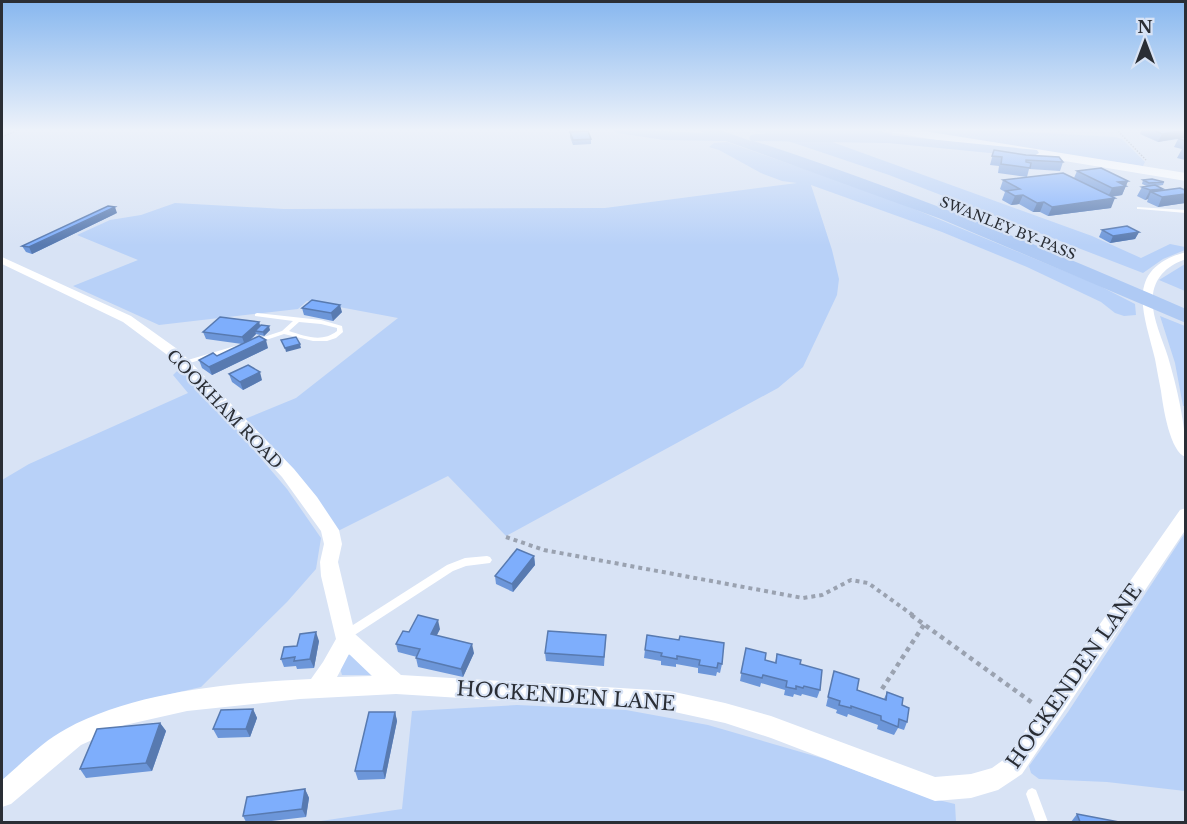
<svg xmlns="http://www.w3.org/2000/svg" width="1187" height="824" font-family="'Libre Baskerville',serif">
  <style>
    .green { fill: #b8d1f8 }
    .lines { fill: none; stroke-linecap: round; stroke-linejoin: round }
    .path-far2 { stroke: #9aa2b0; stroke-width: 1.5; stroke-dasharray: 1.5 1.5; stroke-linecap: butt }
    .path-far1 { stroke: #9aa2b0; stroke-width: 4; stroke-dasharray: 4 4; stroke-linecap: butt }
    .path { stroke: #9aa2b0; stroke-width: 4.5; stroke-dasharray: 4.5 4.5; stroke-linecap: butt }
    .service { fill: #fff; fill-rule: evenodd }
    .minor { fill: #fff; fill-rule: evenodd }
    .secondary { fill: #fff; fill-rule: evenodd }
    .trunk { fill: #afcaf4; fill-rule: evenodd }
    .wall { fill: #6c96d9 }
    .shaded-wall { fill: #587ab0 }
    .building { fill: #7eaefc; stroke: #587ab0; stroke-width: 1.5 }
    .labels { text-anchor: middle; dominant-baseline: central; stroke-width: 4.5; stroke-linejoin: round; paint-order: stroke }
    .far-street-label { font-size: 14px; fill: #2a2e35; stroke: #d8e3f5 }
    .street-label { font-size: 16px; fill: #2a2e35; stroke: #d8e3f5 }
    .near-street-label { font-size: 20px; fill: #2a2e35; stroke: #d8e3f5 }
  </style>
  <rect width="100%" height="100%" fill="#d8e3f5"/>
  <!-- green -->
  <g class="green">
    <polygon points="744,129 874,129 893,135 775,136"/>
    <polygon points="897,129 1012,131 1115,137 1122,139 1145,162 1143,166"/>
    <polygon points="824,139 1092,236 1141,258 1170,244 1185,247 1185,250 1163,259 1143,273 889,175 785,140"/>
    <polygon points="727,142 890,199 1098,285 1135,304 1136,315 1124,316 1115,313 1101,302 1027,267 942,232 811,185 832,250 839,279 837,295 803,367 778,388 506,536 448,476 332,534 240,421 296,398 398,318 307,301 298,309 159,325 73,286 138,260 77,235 110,220 141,215 175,203 284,209 605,208 797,183 782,181 761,173 719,150 709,147 714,143"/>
    <polygon points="1185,264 1185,291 1159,280"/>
    <polygon points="1160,316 1185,326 1185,406 1183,406 1175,363"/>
    <polygon points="182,366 287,489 321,538 316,569 287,602 201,687 149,699 72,734 2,789 2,480 29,464 188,393 173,375"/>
    <polygon points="1185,533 1185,791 1107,782 1039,779 1031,773 1029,766 1068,712"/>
    <polygon points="348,655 352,655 374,675 342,675 340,668"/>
    <polygon points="517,705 626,710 708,725 825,759 926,797 955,804 956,822 314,822 402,809 412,711"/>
  </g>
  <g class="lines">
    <!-- path-far2 -->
    <g class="path-far2">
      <polyline points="120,129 153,129"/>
      <polyline points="1116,129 1146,160"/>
      <polyline points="2,137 20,129"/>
    </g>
    <!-- path-far1 -->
    <polyline class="path-far1" points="506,537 544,550 803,598 822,595 851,580 868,583 914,616"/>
    <!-- path -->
    <g class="path">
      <polyline points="911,615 1034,704"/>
      <polyline points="882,689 925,623"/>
    </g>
    <!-- service -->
    <g class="service">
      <polygon points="1137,207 1186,210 1186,213 1139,209 1137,209"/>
      <path d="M257 313 321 320 342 326 343 332 336 338 327 341H313L284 334 254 344 251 342 252 341 282 331 293 321 255 316V314ZM299 322 321 324 337 328V331C322 343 305 336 289 331Z"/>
      <polygon points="242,344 244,345 245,346 244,347 183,365 180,363 181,362"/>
      <polygon points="487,556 490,557 492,560 490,563 466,566 453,571 350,638 346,639 342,638 341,635 342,632 447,565 465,558"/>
      <polygon points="1032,788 1036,790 1048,822 1036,822 1026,794 1028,790"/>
    </g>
    <!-- minor -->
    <g class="minor">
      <path d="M1186 252V259C1169 265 1156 275 1153 294 1150 314 1162 338 1168 357 1177 387 1186 426 1186 457 1170 453 1163 406 1161 391 1159 381 1157 370 1155 359 1144 313 1123 269 1186 252Z"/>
      <path d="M2 257 131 316 180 351 294 469 317 497 339 530 342 544 338 562 355 634 401 675 670 691 725 703 771 716 935 777 971 774 992 768 1006 758 1180 510 1186 508V529L1022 774 998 790 971 798 935 801 771 738 725 723 670 711 396 694 300 699 187 711 125 725 81 745 11 804 2 807V780C22 763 43 741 66 729 135 691 233 683 311 679L323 662 336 639 321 576 320 562 324 544 321 531 282 477 170 357 123 322 2 264ZM349 654 372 676 337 677Z"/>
    </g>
    <!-- secondary -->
    <polygon class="secondary" points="883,129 911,129 1186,173 1186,181 888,132"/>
    <!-- trunk -->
    <path class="trunk" d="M612 129 704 133 697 129H717L751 141 749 138 751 135 756 134 888 135 1037 150 1039 153 1032 157 888 143 754 141C901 189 1044 247 1186 309V323L941 219 726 141 664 140 618 133Z"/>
  </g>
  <!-- wall -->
  <g class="wall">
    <polygon points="1142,129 1185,129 1185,160 1177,158 1182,149 1174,147 1178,139 1158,142 1140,134"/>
    <polygon points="570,131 591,139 591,144 573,145 570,137"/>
    <polygon points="994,150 1063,162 1060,171 1029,169 1027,177 998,173 999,166 990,165"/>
    <polygon points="1077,171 1128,181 1122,195 1112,197 1111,208 1048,216 1040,212 1033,212 1019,204 1011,205 1002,200 1005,192 1000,189 1003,180 1074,178"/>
    <polygon points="1143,180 1164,182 1163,185 1157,186 1162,191 1185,190 1185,203 1158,207 1147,202 1148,199 1145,200 1137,196 1142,187 1147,186 1142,184"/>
    <polygon points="117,213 32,254 26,252 22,246"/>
    <polygon points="1102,230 1139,232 1135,239 1110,243 1099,237"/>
    <polygon points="302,308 342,312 333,321 304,315"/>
    <polygon points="259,322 260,326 270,330 264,336 256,334 249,341 268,348 212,375 202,368 199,360 217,356 242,344 206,339 203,332"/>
    <polygon points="229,374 262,380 243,390 232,382"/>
    <polygon points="534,556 535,565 513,592 496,584 495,576"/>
    <polygon points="440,629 436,636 474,653 463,677 418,667 416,658 417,657 398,652 396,644 409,632"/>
    <polygon points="606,635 604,666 546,661 545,653"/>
    <polygon points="319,641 314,668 297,669 296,666 284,667 281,659 297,646"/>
    <polygon points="746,648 765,660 775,663 777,654 800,664 820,690 817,698 802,694 801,696 794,694 793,697 784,695 785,690 761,683 760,687 740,681"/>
    <polygon points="645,650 722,664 720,673 717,672 716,676 698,673 698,668 676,664 676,667 661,665 661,661 644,658"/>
    <polygon points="834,671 857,690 884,699 887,692 902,705 907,722 904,730 898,728 894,735 877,729 878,725 848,714 847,717 836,713 837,710 826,706"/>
    <polygon points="253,709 257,718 250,737 218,738 213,729"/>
    <polygon points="395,712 397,721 385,779 358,780 355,771"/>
    <polygon points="160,723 166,731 152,771 86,778 80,769"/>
    <polygon points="305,789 309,798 306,817 263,822 246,822 243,816"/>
    <polygon points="1077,814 1119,822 1071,822"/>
  </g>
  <!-- shaded-wall -->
  <g class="shaded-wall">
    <polygon points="1185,130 1185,137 1158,142 1162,134"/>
    <polygon points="1128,181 1122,195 1108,197 1112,188 1118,182"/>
    <polygon points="1163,189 1159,196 1151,192 1148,199 1145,200 1150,190"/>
    <polygon points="1185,194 1185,203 1158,207 1162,197"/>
    <polygon points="1023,195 1019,204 1011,205 1015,196"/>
    <polygon points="1115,198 1111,208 1048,216 1052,207"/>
    <polygon points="1044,202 1040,212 1033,212 1037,203"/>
    <polygon points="115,207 117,213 32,254 29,247"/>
    <polygon points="1139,232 1135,239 1110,243 1113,236"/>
    <polygon points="340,305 342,312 333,321 331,313"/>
    <polygon points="259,322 261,329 255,331 256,334 245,345 242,337"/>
    <polygon points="269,326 270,330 264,336 263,332"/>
    <polygon points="266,340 268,348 212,375 209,367"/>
    <polygon points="300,344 301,348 286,352 285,348"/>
    <polygon points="260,372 262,380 243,390 240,382"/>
    <polygon points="534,556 535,565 513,592 512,584"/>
    <polygon points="438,620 440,629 433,643 431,634"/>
    <polygon points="316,632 319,641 314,668 310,659"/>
    <polygon points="472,644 474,653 463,677 461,669"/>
    <polygon points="253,709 257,718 250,737 246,729"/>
    <polygon points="395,712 397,721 385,779 383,771"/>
    <polygon points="160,723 166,731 152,771 146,763"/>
    <polygon points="305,789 309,798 306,817 302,809"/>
  </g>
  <!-- building -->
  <g class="building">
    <polygon points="1152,129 1185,129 1185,130 1162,134"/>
    <polygon points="584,130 584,131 570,132 570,131"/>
    <polygon points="588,131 591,139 573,140 570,132"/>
    <polygon points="1185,137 1185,141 1178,138"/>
    <polygon points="994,150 1026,155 1059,157 1063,162 1026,160 1026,162 1031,163 1030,168 1001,164 1002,157 992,156"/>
    <polygon points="1101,168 1128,181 1118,182 1126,186 1112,188 1077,171"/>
    <polygon points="1063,173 1115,198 1052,207 1044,202 1037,203 1023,195 1015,196 1006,191 1020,189 1003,180"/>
    <polygon points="1152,179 1164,182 1149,183 1143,180"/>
    <polygon points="1155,185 1163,189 1150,190 1142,187"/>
    <polygon points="1180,188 1185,190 1185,194 1162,197 1151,192"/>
    <polygon points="108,206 115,207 29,247 22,246"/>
    <polygon points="1127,226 1139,232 1113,236 1102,230"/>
    <polygon points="312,300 340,305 331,313 302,308"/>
    <polygon points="220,317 259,322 242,337 203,332"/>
    <polygon points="261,325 269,326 263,332 255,331"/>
    <polygon points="259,336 266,340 209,367 199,360 213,353 217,356"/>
    <polygon points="296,337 300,344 285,348 281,340"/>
    <polygon points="248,365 260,372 240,382 229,374"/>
    <polygon points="517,549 534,556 512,584 495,576"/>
    <polygon points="418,615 438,620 431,634 472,644 461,669 416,658 420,649 396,644 403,631 409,632"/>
    <polygon points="548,631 606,635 604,657 545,653"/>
    <polygon points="316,632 310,659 294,661 295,657 281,659 284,647 297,646 300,634"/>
    <polygon points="647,635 679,640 680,636 724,643 722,664 718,663 717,668 699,665 700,660 677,656 677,659 661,656 662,653 645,650"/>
    <polygon points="746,648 766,653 765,660 776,663 777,654 801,660 800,664 822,670 820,690 804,686 803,688 796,686 796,689 786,687 787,681 763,675 762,678 741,673"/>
    <polygon points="834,671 859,679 857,690 886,700 887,692 903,698 902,705 909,708 907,722 899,719 898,727 881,720 881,716 851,706 851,708 839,705 840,701 828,697"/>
    <polygon points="253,709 246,729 213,729 221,710"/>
    <polygon points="369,712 395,712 383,771 355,771"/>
    <polygon points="160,723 146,763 80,769 97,729"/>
    <polygon points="305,789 302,809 243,816 247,797"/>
    <polygon points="1077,814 1119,822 1080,822"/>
  </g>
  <!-- sky -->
  <linearGradient id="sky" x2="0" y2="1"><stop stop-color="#87b7ef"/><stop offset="0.53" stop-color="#edf2fa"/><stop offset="1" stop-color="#edf2fa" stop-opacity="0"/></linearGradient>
  <rect width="1187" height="245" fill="url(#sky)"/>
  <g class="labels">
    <!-- far-street labels -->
    <g class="far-street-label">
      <text transform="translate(1008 228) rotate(22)">SWANLEY BY-PASS</text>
    </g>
    <!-- street labels -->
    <g class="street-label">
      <text transform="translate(225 409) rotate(46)">COOKHAM ROAD</text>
    </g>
    <!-- near-street labels -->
    <g class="near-street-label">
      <text transform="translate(1074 676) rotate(-55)">HOCKENDEN LANE</text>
      <text transform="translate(566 696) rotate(4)">HOCKENDEN LANE</text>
    </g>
  </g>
  <!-- border -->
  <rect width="1187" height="824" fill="none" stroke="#2a2e35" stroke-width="6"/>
  <!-- north arrow -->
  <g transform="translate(1145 42)" stroke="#d8e3f5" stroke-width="4.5" paint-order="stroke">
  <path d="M0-4.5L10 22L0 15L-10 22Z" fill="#2a2e35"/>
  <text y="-9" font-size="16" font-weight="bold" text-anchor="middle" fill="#2a2e35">N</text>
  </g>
</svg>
